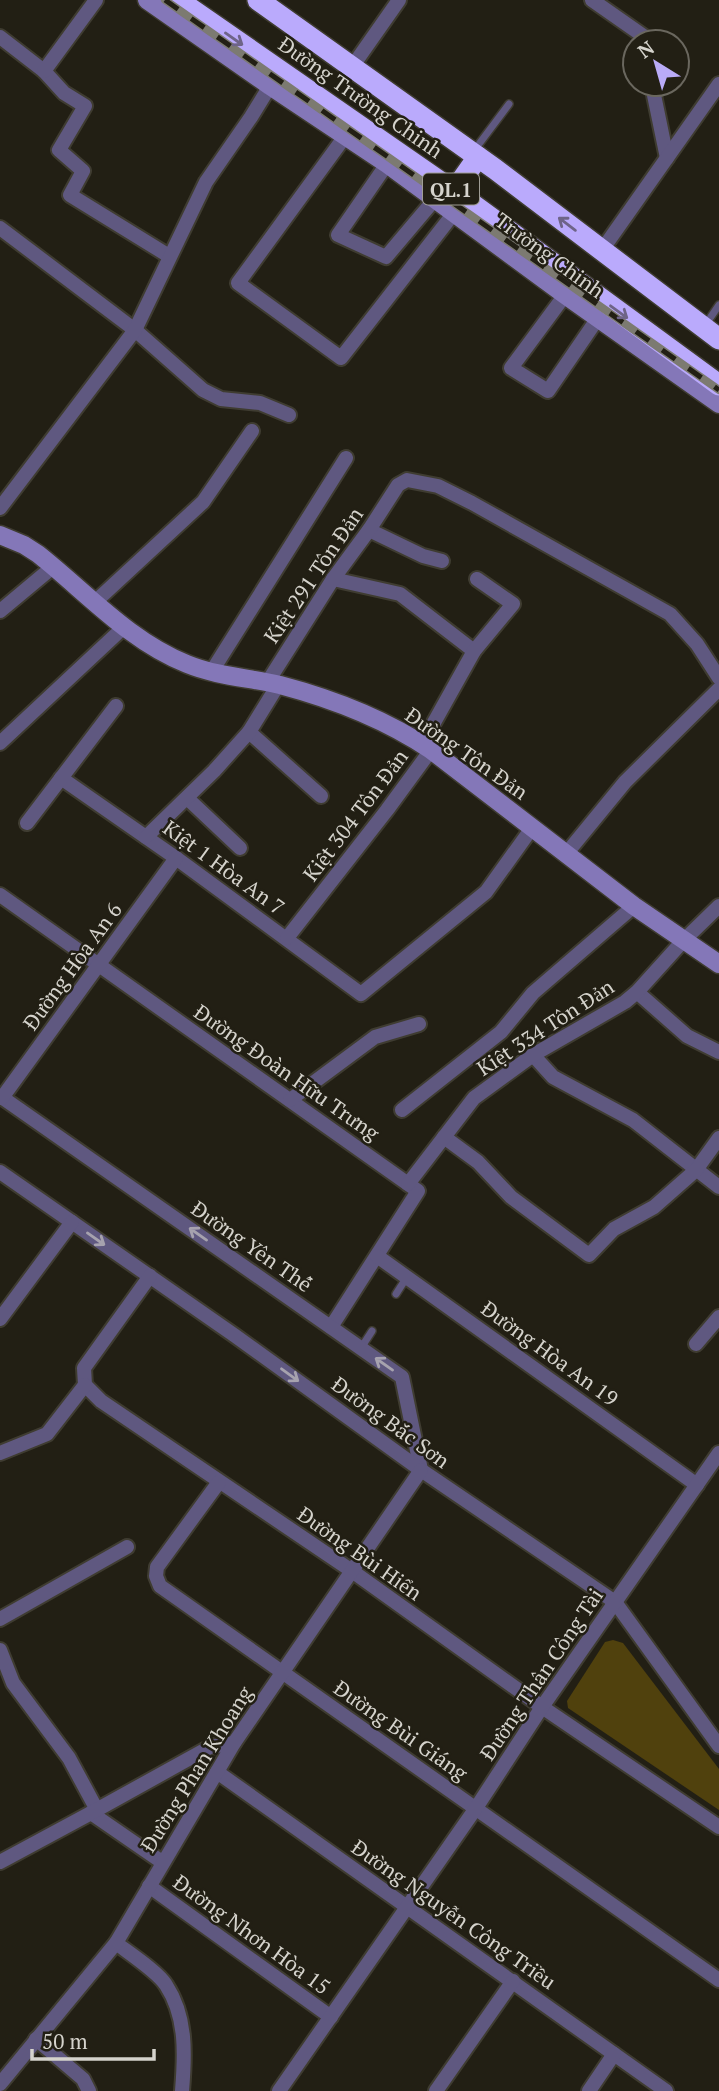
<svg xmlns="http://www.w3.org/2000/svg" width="719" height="2091" font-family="'PT Serif',serif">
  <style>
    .green { fill: #50410d }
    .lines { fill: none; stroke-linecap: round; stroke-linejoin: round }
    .lane-casing { stroke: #3f3c31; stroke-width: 10 }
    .street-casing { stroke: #3f3c31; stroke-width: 18 }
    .secondary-casing { stroke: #3f3c31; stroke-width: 21 }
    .highway-casing { stroke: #3f3c31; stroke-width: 24 }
    .lane { stroke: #5f5880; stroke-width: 7 }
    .street { stroke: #5f5880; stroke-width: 14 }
    .secondary { stroke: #8477b8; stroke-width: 18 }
    .highway { stroke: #baaafc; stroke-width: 21 }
    .rail-casing { stroke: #7c7a71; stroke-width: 8 }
    .rail { stroke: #221f14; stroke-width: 5; stroke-dasharray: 16; stroke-linecap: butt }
    .oneway { stroke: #6e6488 }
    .oneway2 { stroke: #a6a2ae }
    .labels { text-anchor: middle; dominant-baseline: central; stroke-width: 5; stroke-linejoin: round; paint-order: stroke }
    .shield { fill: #221f14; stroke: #9f9d95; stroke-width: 2 }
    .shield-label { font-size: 19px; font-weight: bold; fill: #d5d3cc }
    .street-label { font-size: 21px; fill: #d5d3cc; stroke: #221f14 }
  </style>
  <rect width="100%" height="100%" fill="#221f14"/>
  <!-- green -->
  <polygon class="green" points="613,1640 623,1643 719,1769 719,1810 568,1708 567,1701 605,1642"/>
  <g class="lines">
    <!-- lane casing -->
    <g class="lane-casing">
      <g id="lane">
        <polyline points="473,152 509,104"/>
        <polyline points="706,324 719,305"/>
        <polyline points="396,1294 407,1277"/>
        <polyline points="361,1348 372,1331"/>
      </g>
    </g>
    <!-- street casing -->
    <g class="street-casing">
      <g id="street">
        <polyline points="592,0 652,42"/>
        <polyline points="0,37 44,71 64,93 85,106 59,150 83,171 70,195 169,256"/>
        <polyline points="352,67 399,0"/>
        <polyline points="44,71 96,0"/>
        <polyline points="659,84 654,95 667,158"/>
        <polyline points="346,135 238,283 341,358 454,213"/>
        <polyline points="387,164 338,235 386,257 435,199"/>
        <polyline points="0,228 135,330 203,390 221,399 260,403 289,415"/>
        <polyline points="602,250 719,84"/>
        <polyline points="565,295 511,368 548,391 598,318"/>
        <polyline points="0,508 135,330 206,182 251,117 270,86"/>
        <polyline points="369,530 423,556 442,561"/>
        <polyline points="333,579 400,594 474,651"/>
        <polyline points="95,602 203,502 252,431"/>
        <polyline points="0,611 54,566"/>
        <polyline points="212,671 346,458"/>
        <polyline points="267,683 333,579 369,530 398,485 407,480 438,486 472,503 670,614 697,644 719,678"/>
        <polyline points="249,732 321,796"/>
        <polyline points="0,743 124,627"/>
        <polyline points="422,744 474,651 513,604 477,579"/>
        <polyline points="61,778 176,858 361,994 486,892 532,828"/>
        <polyline points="187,798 240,848"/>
        <polyline points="27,823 116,706"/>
        <polyline points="146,837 214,771 249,732 278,685"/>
        <polyline points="566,854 625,782 719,689"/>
        <polyline points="0,895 418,1191 331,1327"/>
        <polyline points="287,938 387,810 431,750"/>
        <polyline points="637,992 687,1036 719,1052"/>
        <polyline points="533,1055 553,1077 633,1120 719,1187"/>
        <polyline points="0,1096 402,1377 421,1470"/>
        <polyline points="2,1098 176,858"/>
        <polyline points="290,1100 375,1037 419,1024"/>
        <polyline points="402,1110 501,1032 533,993 634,906"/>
        <polyline points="444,1137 478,1162 511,1197 589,1255 614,1229 654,1207 696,1170 719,1138"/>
        <polyline points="0,1172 234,1335 421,1470 615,1602 719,1746"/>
        <polyline points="408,1184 474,1098 533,1055 625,1002 637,992 683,941 719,906"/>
        <polyline points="377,1256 697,1485"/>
        <polyline points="150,1276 84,1368 85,1385 101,1401 352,1571 542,1707 719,1827"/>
        <polyline points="0,1319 72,1222"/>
        <polyline points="696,1344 719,1317"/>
        <polyline points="0,1453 47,1434 85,1385"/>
        <polyline points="219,1482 157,1567 156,1576 160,1586 719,1980"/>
        <polyline points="0,1619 127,1547"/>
        <polyline points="0,1650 13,1683 69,1758 97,1810"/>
        <polyline points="217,1772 666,2091"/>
        <polyline points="91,1813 162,1862"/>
        <polyline points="0,1862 91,1813 210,1747 234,1743"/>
        <polyline points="149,1886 331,2017"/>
        <path d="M116 1943C129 1953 158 1972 166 1985 187 2017 185 2055 182 2091"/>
        <polyline points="36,2039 83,2079 89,2091"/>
        <polyline points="0,2084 116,1943 234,1743 421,1470"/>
        <polyline points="279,2091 476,1808 542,1707 719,1453"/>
        <polyline points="436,2091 513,1981"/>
        <polyline points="589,2091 614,2054"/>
      </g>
    </g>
    <!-- secondary casing -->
    <g class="secondary-casing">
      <g id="secondary">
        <polyline points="147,0 270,86 387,164 565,295 719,404"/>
        <path d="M0 535 24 545 38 554C86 592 129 641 187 664 216 676 250 678 280 685 333 699 385 719 431 750L634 906 719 964"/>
      </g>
    </g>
    <!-- highway casing -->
    <g class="highway-casing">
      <g id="highway">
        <polyline points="178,0 472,204 719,385"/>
        <polyline points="258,0 495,169 719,339"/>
        <polyline points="454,191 478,157"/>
      </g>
    </g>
    <!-- lane -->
    <use href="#lane" class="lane"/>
    <!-- street -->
    <use href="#street" class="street"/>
    <!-- secondary -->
    <use href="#secondary" class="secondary"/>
    <!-- highway -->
    <use href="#highway" class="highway"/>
    <!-- rail casing -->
    <g class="rail-casing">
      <polyline id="rail" points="165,0 719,390"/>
    </g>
    <!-- rail -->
    <use href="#rail" class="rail"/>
  </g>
  <!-- one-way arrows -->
  <defs><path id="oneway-shaft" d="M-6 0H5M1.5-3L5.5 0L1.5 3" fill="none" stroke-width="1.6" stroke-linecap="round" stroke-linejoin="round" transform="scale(1.75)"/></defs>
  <g class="oneway">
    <use href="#oneway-shaft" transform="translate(234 39) rotate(35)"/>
    <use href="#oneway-shaft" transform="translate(567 224) rotate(-143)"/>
    <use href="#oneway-shaft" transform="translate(619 312) rotate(36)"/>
  </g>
  <g class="oneway2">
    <use href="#oneway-shaft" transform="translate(198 1234) rotate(-145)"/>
    <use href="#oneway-shaft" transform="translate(96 1239) rotate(35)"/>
    <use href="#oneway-shaft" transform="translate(384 1364) rotate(-145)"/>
    <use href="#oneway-shaft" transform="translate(290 1375) rotate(36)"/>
  </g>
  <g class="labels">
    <!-- shield labels -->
    <rect class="shield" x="423" y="173.5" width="56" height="31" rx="5"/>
    <g class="shield-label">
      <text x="451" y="189">QL.1</text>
    </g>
    <!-- street labels -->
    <g class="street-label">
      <text transform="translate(361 97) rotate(35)">Đường Trường Chinh</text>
      <text transform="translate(550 255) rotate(36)">Trường Chinh</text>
      <text transform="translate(313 575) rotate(-56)">Kiệt 291 Tôn Đản</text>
      <text transform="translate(467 753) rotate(35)">Đường Tôn Đản</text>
      <text transform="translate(355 815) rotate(-53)">Kiệt 304 Tôn Đản</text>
      <text transform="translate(224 867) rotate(36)">Kiệt 1 Hòa An 7</text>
      <text transform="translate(72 966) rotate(-54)">Đường Hòa An 6</text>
      <text transform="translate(545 1027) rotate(-33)">Kiệt 334 Tôn Đản</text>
      <text transform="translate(287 1072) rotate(35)">Đường Đoàn Hữu Trưng</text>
      <text transform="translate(252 1246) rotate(35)">Đường Yên Thế</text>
      <text transform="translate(550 1353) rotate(36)">Đường Hòa An 19</text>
      <text transform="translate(391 1422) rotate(36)">Đường Bắc Sơn</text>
      <text transform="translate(360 1553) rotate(35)">Đường Bùi Hiển</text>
      <text transform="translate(541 1674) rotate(-56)">Đường Thân Công Tài</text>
      <text transform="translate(401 1730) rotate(35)">Đường Bùi Giáng</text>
      <text transform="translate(196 1769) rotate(-58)">Đường Phan Khoang</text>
      <text transform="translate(454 1914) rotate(35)">Đường Nguyễn Công Triều</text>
      <text transform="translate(252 1934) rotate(36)">Đường Nhơn Hòa 15</text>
    </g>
  </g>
  <!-- north arrow -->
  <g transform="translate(656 63) rotate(323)"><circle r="33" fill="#221f14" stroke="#6a675e" stroke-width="2"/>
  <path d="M0-5L12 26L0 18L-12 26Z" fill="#b9abf7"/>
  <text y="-10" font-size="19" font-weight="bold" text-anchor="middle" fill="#d5d3cc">N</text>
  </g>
  <!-- scale -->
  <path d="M32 2049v10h122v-10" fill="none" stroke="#d5d3cc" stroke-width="3.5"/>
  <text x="42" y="2049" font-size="21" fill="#d5d3cc" stroke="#221f14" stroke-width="5" paint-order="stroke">50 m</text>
</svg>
